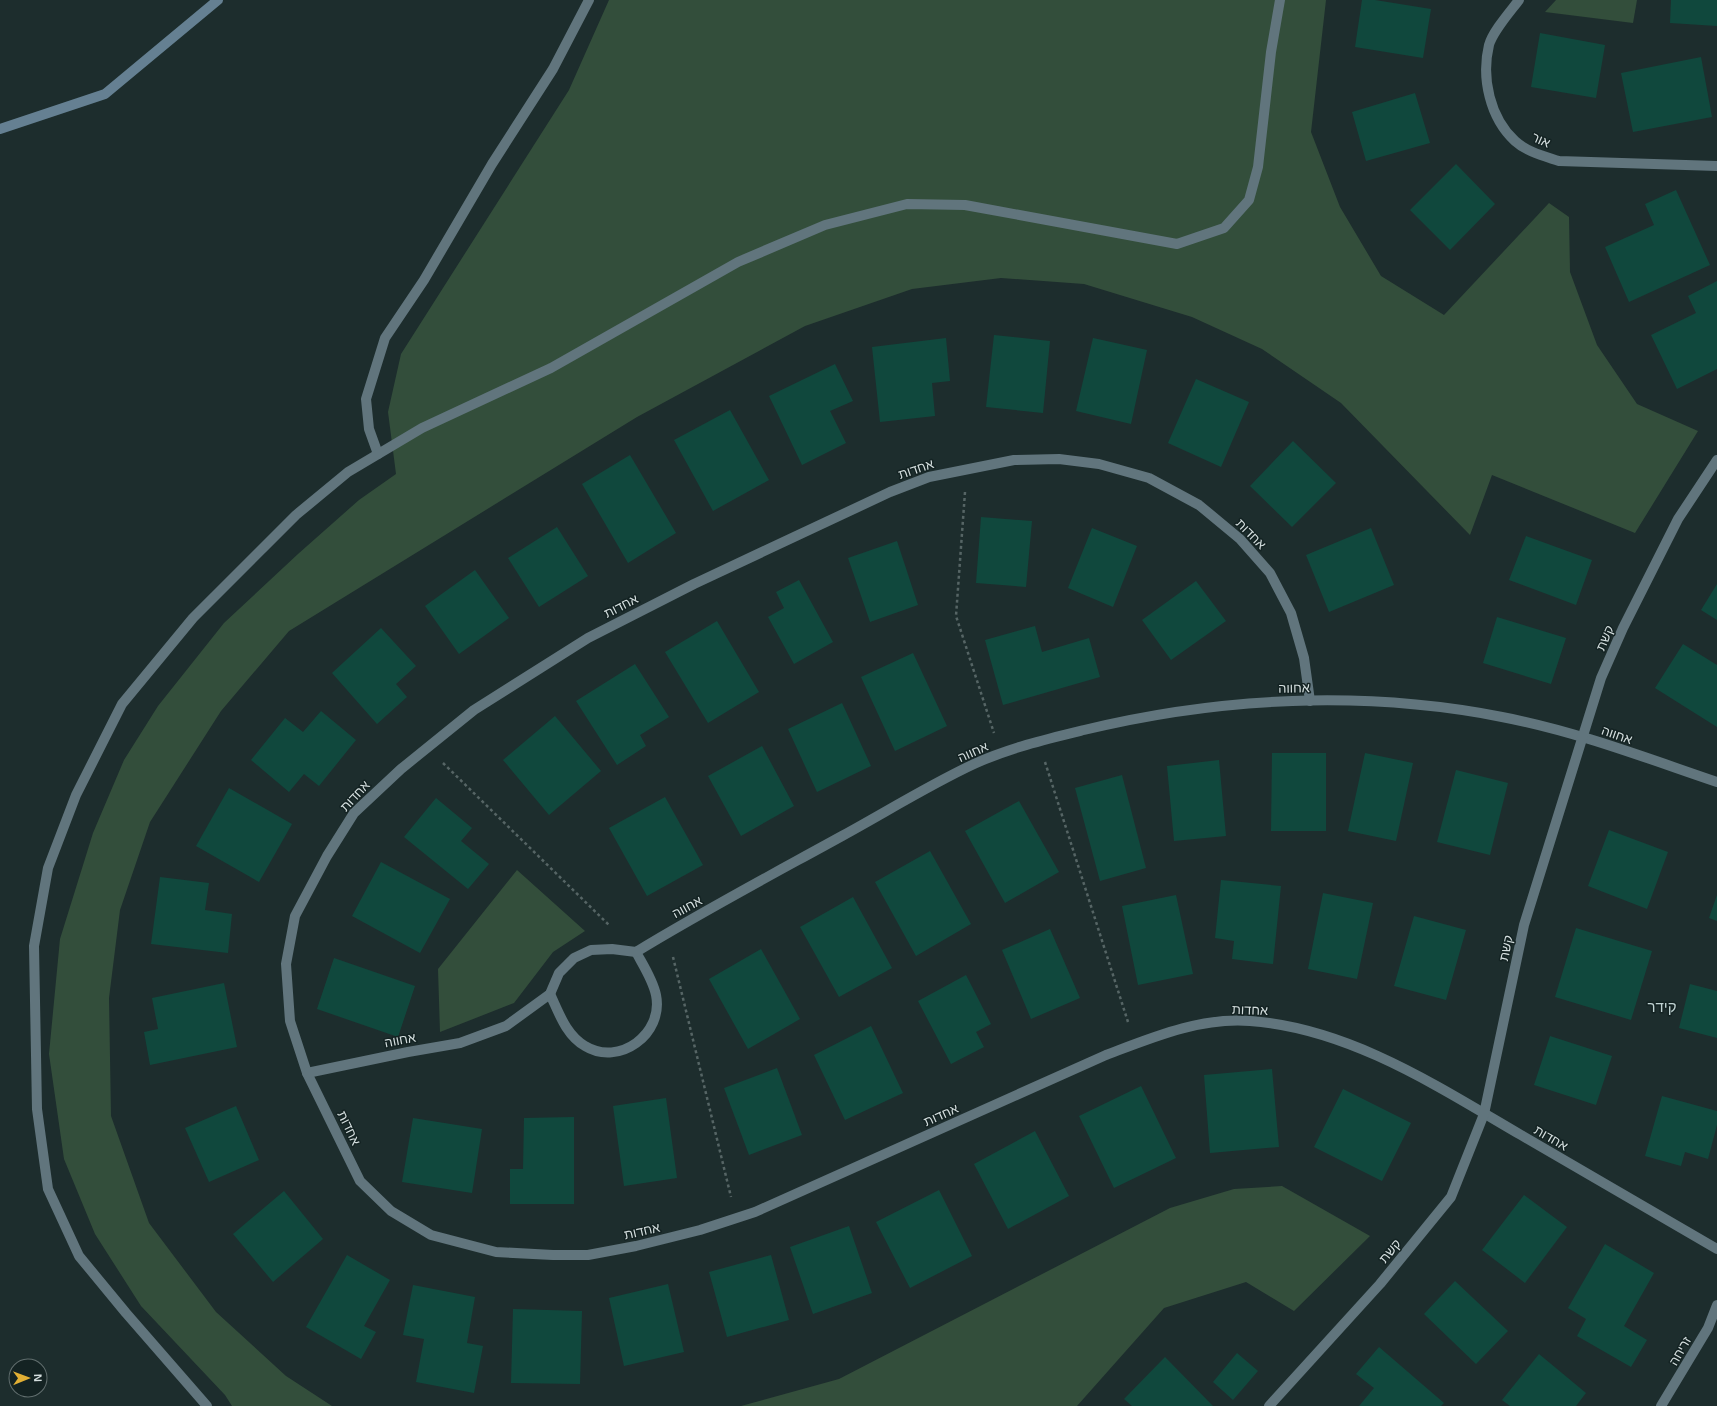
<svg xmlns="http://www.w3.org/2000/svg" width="1717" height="1406" font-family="Arial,Heebo,sans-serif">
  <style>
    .green { fill: #334e3b }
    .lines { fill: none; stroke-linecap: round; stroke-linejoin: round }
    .stream { stroke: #658092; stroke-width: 10 }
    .building { fill: #10483d }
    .path { stroke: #566565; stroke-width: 2.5; stroke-dasharray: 3 3; stroke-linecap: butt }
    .minor { stroke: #61757d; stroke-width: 10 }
    .labels { text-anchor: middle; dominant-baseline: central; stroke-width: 3; stroke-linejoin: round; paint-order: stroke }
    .street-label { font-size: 13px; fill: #d4dede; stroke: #142323 }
    .quarter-label { font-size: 15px; fill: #c0d3d3; stroke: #142323 }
  </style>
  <rect width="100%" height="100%" fill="#1d2d2d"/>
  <!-- green -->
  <g class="green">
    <polygon points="609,0 1326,0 1311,132 1340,207 1381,276 1444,315 1549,203 1569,217 1570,272 1597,345 1637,404 1698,431 1635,533 1492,475 1470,535 1341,403 1262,349 1192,317 1084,284 1001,278 912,289 805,326 637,417 289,631 221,711 150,822 120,910 109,998 111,1116 149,1223 216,1312 286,1376 332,1406 232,1406 225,1395 141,1306 95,1234 64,1159 49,1054 60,939 93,833 124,760 158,706 224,623 298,554 359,500 396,474 388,412 401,354 569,90"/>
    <polygon points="1556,0 1637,0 1633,23 1545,12"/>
    <polygon points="517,870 585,931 553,952 514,1003 440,1032 438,969"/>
    <polygon points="1282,1186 1370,1236 1294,1311 1246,1282 1164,1308 1077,1406 741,1406 839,1379 1170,1208 1234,1189"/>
  </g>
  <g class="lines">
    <!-- stream -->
    <polyline class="stream" points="0,129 105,94 218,0"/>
  </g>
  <!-- building -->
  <g class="building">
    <polygon points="1362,0 1375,0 1431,9 1423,58 1355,47"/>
    <polygon points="1671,0 1717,0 1717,26 1670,23"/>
    <polygon points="1540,33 1605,45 1596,98 1531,87"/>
    <polygon points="1701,57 1712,117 1633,132 1621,73"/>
    <polygon points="1415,93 1430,143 1366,161 1352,112"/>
    <polygon points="1456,164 1495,204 1450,250 1410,210"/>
    <polygon points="1676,190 1710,265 1629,302 1605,247 1654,225 1645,204"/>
    <polygon points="1717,281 1717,369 1677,389 1651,335 1696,313 1688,296"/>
    <polygon points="994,335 1050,341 1043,413 986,407"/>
    <polygon points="946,338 950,381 932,383 935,416 880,422 872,347"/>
    <polygon points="1093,338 1147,350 1131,424 1076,411"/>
    <polygon points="835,364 853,401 830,411 846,443 802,465 769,396"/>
    <polygon points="1196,379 1249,402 1221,467 1168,443"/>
    <polygon points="730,410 769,480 713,511 674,440"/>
    <polygon points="1293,441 1336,483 1292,527 1250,486"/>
    <polygon points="630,455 676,533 628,563 582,484"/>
    <polygon points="981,517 1032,521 1026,587 976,583"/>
    <polygon points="557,527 588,576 539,607 508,558"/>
    <polygon points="1092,528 1137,546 1113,607 1068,588"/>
    <polygon points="1371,528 1394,585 1329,612 1306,555"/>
    <polygon points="1526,536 1592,560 1576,605 1509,580"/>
    <polygon points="897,541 918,605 870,622 848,558"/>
    <polygon points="475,570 509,618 459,654 425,606"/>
    <polygon points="799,580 833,642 794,664 768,617 784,608 776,592"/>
    <polygon points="1196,581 1226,621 1171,660 1142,620"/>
    <polygon points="1717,584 1717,620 1701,610"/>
    <polygon points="1497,617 1566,638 1551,684 1483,663"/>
    <polygon points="717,621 759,692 708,723 665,652"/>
    <polygon points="1035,626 1042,652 1089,638 1100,677 1003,705 985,640"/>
    <polygon points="381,628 416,666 396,684 407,697 377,724 332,673"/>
    <polygon points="1683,644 1717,665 1717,727 1655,688"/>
    <polygon points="913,653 947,726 895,751 861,677"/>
    <polygon points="635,664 669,717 640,735 646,746 617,765 576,701"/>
    <polygon points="842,703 871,766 817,792 788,729"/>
    <polygon points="321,711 356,740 319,786 304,774 289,792 251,760 285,718 303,732"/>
    <polygon points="555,716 601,771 549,815 503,760"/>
    <polygon points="762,746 794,806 741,836 708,776"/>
    <polygon points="1272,753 1326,753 1326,831 1271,831"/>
    <polygon points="1365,753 1413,763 1396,841 1348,831"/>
    <polygon points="1219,760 1226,836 1174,841 1167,766"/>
    <polygon points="1456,770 1508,783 1490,855 1437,842"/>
    <polygon points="1122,775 1146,868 1100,881 1075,788"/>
    <polygon points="229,788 292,824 259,882 196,846"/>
    <polygon points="665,797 703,865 647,896 609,828"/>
    <polygon points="436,798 472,828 461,841 489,864 468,889 404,837"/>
    <polygon points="1019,801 1059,872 1005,903 965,831"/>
    <polygon points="1609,830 1668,852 1647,909 1588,886"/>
    <polygon points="930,851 971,924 916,956 875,882"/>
    <polygon points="381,862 450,899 420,953 352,916"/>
    <polygon points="160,877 209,883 205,910 232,914 228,953 151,944"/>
    <polygon points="1221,880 1281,886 1273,964 1232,959 1234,941 1215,938"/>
    <polygon points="1323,893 1373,903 1357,979 1308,969"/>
    <polygon points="1176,895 1193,974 1138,985 1122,906"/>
    <polygon points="1717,895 1717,921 1709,918"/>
    <polygon points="853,897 892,968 839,997 800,927"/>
    <polygon points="1414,916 1466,930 1446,1000 1394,986"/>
    <polygon points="1576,928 1652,951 1631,1020 1555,997"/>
    <polygon points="1050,929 1080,998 1031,1019 1002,950"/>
    <polygon points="761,949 800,1019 748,1049 709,979"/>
    <polygon points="334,958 415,986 398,1037 317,1009"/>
    <polygon points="966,975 991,1024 976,1032 984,1047 951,1064 918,1001"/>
    <polygon points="224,983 237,1047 150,1065 144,1032 158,1029 152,998"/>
    <polygon points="1690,984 1717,991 1717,1038 1679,1028"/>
    <polygon points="871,1026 903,1093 845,1120 814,1055"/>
    <polygon points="1550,1036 1612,1056 1596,1105 1534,1085"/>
    <polygon points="777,1068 802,1135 749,1155 724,1088"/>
    <polygon points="1272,1069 1279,1147 1210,1153 1204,1075"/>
    <polygon points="1141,1086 1176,1158 1114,1188 1079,1116"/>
    <polygon points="1343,1089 1411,1123 1382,1181 1314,1147"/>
    <polygon points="1662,1096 1717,1111 1717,1125 1708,1159 1685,1152 1681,1166 1645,1156"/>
    <polygon points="666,1098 677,1178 624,1186 613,1106"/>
    <polygon points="236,1106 259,1160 209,1182 185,1128"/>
    <polygon points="574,1117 574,1204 510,1204 510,1169 523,1169 524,1118"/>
    <polygon points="413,1118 482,1129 472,1193 402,1182"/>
    <polygon points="1035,1131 1069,1196 1008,1229 974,1164"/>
    <polygon points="939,1190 972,1256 910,1288 876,1222"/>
    <polygon points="284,1191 323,1239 273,1282 233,1234"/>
    <polygon points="1524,1195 1567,1227 1525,1283 1482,1250"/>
    <polygon points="849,1226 872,1293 813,1314 790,1247"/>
    <polygon points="1605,1244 1654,1273 1624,1326 1647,1340 1631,1367 1577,1336 1586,1319 1568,1308"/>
    <polygon points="347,1255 390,1280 364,1326 376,1332 361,1359 306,1327"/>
    <polygon points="771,1255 789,1320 727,1337 709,1272"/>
    <polygon points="1455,1281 1508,1331 1476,1364 1424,1314"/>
    <polygon points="668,1284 684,1352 624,1366 609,1298"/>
    <polygon points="413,1285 475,1297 467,1343 483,1346 474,1393 416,1382 424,1339 403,1335"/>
    <polygon points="513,1309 582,1311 580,1384 511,1383"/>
    <polygon points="1379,1347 1444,1403 1441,1406 1359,1406 1374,1388 1356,1374"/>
    <polygon points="1237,1353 1258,1371 1233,1400 1213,1382"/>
    <polygon points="1539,1354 1586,1393 1576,1406 1510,1406 1502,1400"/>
    <polygon points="1165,1357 1213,1406 1132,1406 1124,1399"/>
  </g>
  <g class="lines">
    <!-- path -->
    <g class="path">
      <polyline points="965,492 956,616 994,733"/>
      <polyline points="1045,762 1128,1022"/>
      <polyline points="443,763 610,926"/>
      <polyline points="673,957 731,1197"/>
    </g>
    <!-- minor -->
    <g class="minor">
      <path d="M1519 0C1510 12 1493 31 1489 45 1481 78 1490 118 1515 141 1527 152 1544 156 1559 161L1717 166"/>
      <polyline points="378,454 369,429 366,399 385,338 424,280 492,164 553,69 589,0"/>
      <path d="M1310 701 1304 658 1291 613 1270 573 1240 539 1199 505 1149 478 1099 464 1059 459 1014 460 929 477 890 492 694 584 588 638 474 710 401 769 354 813 327 856 295 916 286 964 290 1021 307 1073 360 1181 391 1211 431 1235 496 1252 553 1255H588L636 1246 700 1230 755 1212 1106 1055C1151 1038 1200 1017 1250 1021 1349 1028 1437 1086 1521 1135 1586 1173 1652 1211 1717 1249"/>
      <path d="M550 994C559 1013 566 1035 585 1046 619 1067 664 1034 656 995 653 980 643 965 636 952"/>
      <path d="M307 1073 408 1052 460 1043 506 1026 550 994 559 973 574 958 591 950 612 949 636 952C703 911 773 874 842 836 886 812 929 785 974 764 1009 748 1047 739 1084 730 1220 697 1364 690 1502 717 1576 731 1646 758 1717 782"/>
      <polyline points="207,1406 126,1313 79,1256 48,1189 37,1109 34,946 48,868 76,795 122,704 193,618 296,515 348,472 422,428 551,368 738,262 825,225 907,204 965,205 1177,244 1224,228 1249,200 1258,167 1271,52 1280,0"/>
      <polyline points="1269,1406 1380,1284 1451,1197 1484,1114 1524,925 1601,678 1623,628 1678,519 1717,460"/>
      <polyline points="1661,1406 1708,1328 1717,1305"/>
    </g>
  </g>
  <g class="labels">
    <!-- street labels -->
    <g class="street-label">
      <text transform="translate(1541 140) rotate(24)">אור</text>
      <text transform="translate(916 469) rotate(-19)">אחדות</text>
      <text transform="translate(1251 534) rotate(45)">אחדות</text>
      <text transform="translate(621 606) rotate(-27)">אחדות</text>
      <text transform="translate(1605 638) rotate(-67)">קשת</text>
      <text transform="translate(1294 688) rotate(-1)">אחווה</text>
      <text transform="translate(1617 735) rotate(19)">אחווה</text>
      <text transform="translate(973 752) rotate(-24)">אחווה</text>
      <text transform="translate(355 796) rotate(-47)">אחדות</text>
      <text transform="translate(687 907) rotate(-29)">אחווה</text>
      <text transform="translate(1506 948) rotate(-78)">קשת</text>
      <text transform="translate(1250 1010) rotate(2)">אחדות</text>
      <text transform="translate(400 1040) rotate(-11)">אחווה</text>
      <text transform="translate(941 1115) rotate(-24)">אחדות</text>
      <text transform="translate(349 1128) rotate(64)">אחדות</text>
      <text transform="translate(1551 1138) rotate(30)">אחדות</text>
      <text transform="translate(642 1231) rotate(-13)">אחדות</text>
      <text transform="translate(1390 1251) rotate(-51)">קשת</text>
      <text transform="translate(1680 1351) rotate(-60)">זריחה</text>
    </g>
    <!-- quarter labels -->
    <g class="quarter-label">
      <text x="1662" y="1006">קידר</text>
    </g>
  </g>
  <!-- north arrow -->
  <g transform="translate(28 1378) rotate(89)"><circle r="19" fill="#142323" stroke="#616e6e"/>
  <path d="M0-3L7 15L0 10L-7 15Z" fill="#e1af34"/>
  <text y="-6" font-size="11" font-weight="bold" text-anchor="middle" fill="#d4dede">N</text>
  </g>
</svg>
